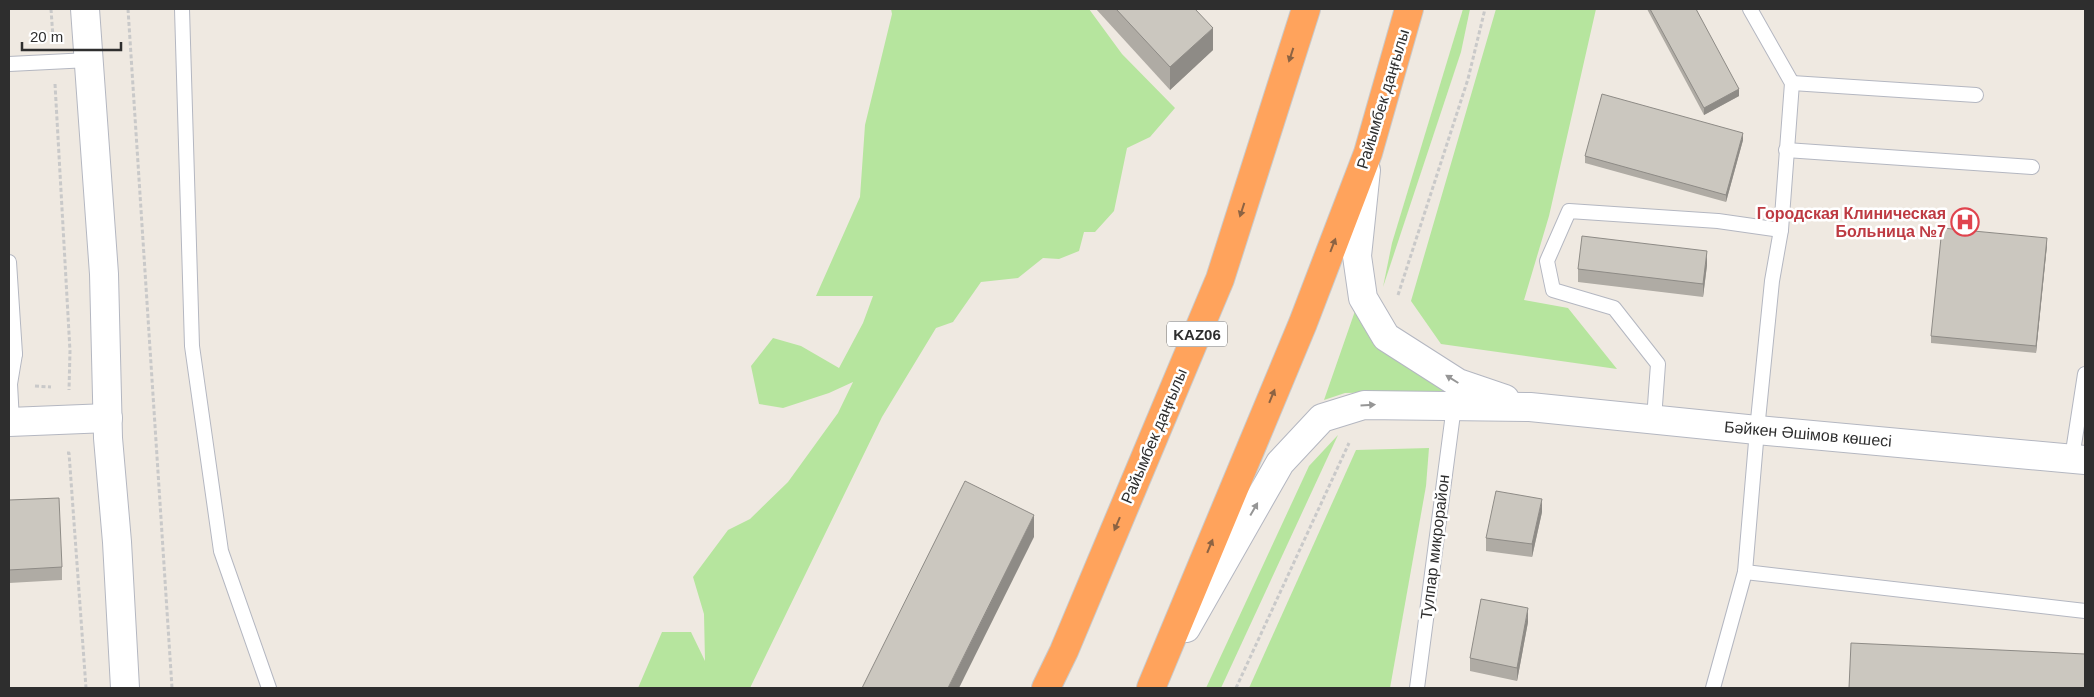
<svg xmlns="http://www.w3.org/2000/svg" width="2094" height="697" font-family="Helvetica,sans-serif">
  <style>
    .green { fill: #b6e59e }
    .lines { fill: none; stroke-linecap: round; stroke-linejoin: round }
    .lane-casing { stroke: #b4b7c1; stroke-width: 16 }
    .street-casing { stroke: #b4b7c1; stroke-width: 30 }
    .secondary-casing { stroke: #b4b7c1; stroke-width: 30 }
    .highway-casing { stroke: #c9c9c9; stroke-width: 30 }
    .path { stroke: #c9c9c9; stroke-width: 3; stroke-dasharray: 4 2.5; stroke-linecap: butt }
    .lane { stroke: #fff; stroke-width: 14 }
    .street { stroke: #fff; stroke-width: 28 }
    .secondary { stroke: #fff; stroke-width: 28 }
    .highway { stroke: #ffa35c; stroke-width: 28 }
    .wall { fill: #afaba4 }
    .shaded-wall { fill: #8e8b86 }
    .building { fill: #cbc7bf; stroke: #8e8b86 }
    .oneway { fill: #8c6343 }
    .oneway2 { fill: #969696 }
    .labels { text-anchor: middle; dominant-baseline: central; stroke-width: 5; stroke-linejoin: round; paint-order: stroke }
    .shield { fill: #fff; stroke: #6d6d6d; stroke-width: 1 }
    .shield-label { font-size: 15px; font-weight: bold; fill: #2e2e2e }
    .street-label { font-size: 16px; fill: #2e2e2e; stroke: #fff }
    .health-label { font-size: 16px; font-weight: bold; fill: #be3a42; stroke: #fff; text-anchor: end }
  </style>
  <rect width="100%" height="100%" fill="#efe9e1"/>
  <!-- green -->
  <g class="green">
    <polygon points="891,9 1089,9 1122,54 1175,108 1150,137 1127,148 1114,211 1095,232 1084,232 1079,251 1059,259 1043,258 1018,278 981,282 953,322 936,328 882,417 750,688 638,688 662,632 691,632 705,661 704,614 693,577 728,530 750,519 788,482 838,413 853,382 829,393 783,408 759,404 751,366 773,338 801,346 839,368 863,323 873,296 816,296 860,197 865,125 892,14"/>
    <polygon points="1463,9 1470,9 1461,52 1383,287 1392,243"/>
    <polygon points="1496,9 1596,9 1549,216 1524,300 1568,308 1617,369 1441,344 1411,301"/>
    <polygon points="1355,311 1476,398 1420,391 1345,393 1324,400"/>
    <polygon points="1338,435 1221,688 1206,688 1309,466"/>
    <polygon points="1429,448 1426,486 1390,688 1249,688 1356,450"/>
  </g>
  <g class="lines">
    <!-- lane casing -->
    <g class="lane-casing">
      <g id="lane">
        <polyline points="182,9 192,346 221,551 269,688"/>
        <polyline points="9,64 89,60"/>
        <polyline points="1792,83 1976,95"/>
        <polyline points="1786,150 2032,167"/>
        <polyline points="9,262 15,354 9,355"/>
        <polyline points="1654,419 1658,364 1614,308 1553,290 1547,261 1569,211 1718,221 1781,230"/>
        <polyline points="12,421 10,384 15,354"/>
        <polyline points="2072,458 2085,374"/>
        <polyline points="1745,572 2085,611"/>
        <polyline points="1417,688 1454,406"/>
        <polyline points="1713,688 1745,572 1757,430 1772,281 1781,230 1792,83 1750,9"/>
      </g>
    </g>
    <!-- street casing -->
    <g class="street-casing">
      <g id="street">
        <polyline points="85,9 104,274 108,438 117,542 125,688"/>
        <polyline points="9,422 108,418"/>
      </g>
    </g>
    <!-- secondary casing -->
    <g class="secondary-casing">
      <g id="secondary">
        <polyline points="1366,170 1357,256 1363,298 1386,337 1458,383 1505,399"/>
        <polyline points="1186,628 1280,463 1322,418 1364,405 1530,407 1757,430 2085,460"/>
      </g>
    </g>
    <!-- highway casing -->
    <g class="highway-casing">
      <g id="highway">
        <polyline points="1046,688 1064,651 1220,279 1306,9"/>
        <polyline points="1151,688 1303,323 1368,153 1409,9"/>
      </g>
    </g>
    <!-- path -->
    <g class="path">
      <polyline points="51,9 53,38"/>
      <polyline points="128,9 172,688"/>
      <polyline points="55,84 70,351 69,390"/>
      <polyline points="1398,295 1468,79 1485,9"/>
      <polyline points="35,386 51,387"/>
      <polyline points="67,453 69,453 86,688"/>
      <polyline points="1236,688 1349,443"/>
    </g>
    <!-- lane -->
    <use href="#lane" class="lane"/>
    <!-- street -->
    <use href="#street" class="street"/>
    <!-- secondary -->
    <use href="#secondary" class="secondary"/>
    <!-- highway -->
    <use href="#highway" class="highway"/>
  </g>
  <!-- wall -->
  <g class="wall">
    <polygon points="1096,9 1195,9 1213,50 1170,90"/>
    <polygon points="1647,9 1696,9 1739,96 1704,115"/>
    <polygon points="1743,140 1726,202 1585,163 1585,156"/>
    <polygon points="2047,245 2036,353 1931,343 1931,336"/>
    <polygon points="1707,265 1703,297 1578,282 1578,269"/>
    <polygon points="9,500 62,567 62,580 9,583"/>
    <polygon points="1542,512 1532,557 1486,551 1486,538"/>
    <polygon points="1528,622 1517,681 1470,671 1470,658"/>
  </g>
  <!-- shaded-wall -->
  <g class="shaded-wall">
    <polygon points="1213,28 1213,50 1170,90 1170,67"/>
    <polygon points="1739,89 1739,96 1704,115 1704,108"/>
    <polygon points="1743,133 1743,140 1726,202 1726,195"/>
    <polygon points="2047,238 2047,245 2036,353 2036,346"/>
    <polygon points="1707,251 1707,265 1703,297 1703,284"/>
    <polygon points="1542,499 1542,512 1532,557 1532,544"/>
    <polygon points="1034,515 1034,537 959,688 948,688"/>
    <polygon points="1528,608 1528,622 1517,681 1517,668"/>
  </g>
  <!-- building -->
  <g class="building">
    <polygon points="1116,9 1195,9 1213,28 1170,67"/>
    <polygon points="1650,9 1696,9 1739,89 1704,108"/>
    <polygon points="1602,94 1743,133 1726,195 1585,156"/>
    <polygon points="1942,228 2047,238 2036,346 1931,336"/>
    <polygon points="1582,236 1707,251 1703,284 1578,269"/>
    <polygon points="965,481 1034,515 948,688 862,688"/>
    <polygon points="1496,491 1542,499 1532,544 1486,538"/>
    <polygon points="59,498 62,567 9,570 9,500"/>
    <polygon points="1481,599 1528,608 1517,668 1470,658"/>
    <polygon points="1851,643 2085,654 2085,688 1849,688"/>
  </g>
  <!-- one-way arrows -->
  <defs><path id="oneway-solid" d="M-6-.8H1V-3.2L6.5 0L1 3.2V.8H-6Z" transform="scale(1.25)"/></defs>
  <g class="oneway">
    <use href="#oneway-solid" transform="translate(1291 55) rotate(108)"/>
    <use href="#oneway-solid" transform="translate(1242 210) rotate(108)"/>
    <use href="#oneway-solid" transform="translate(1333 245) rotate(-69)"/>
    <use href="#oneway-solid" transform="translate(1272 396) rotate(-68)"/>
    <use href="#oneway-solid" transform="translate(1117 524) rotate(113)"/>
    <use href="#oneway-solid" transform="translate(1210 546) rotate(-68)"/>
  </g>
  <g class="oneway2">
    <use href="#oneway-solid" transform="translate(1452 379) rotate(-148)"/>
    <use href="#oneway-solid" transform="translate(1368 405) rotate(-4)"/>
    <use href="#oneway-solid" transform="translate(1254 509) rotate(-60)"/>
  </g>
  <!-- icons -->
  <defs>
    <g id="hospital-ring" transform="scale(1.4375)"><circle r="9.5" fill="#fff" stroke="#e0444e" stroke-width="1.5"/><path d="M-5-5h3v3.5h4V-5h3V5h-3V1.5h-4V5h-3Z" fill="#e0444e"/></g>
  </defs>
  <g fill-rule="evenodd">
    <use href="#hospital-ring" x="1965" y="222"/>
  </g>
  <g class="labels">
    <!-- shield labels -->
    <rect class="shield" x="1167" y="321.5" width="60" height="25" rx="4"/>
    <g class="shield-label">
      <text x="1197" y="334">KАZ06</text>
    </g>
    <!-- street labels -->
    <g class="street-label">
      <text transform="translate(1383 99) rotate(-73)">Райымбек даңғылы</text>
      <text transform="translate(1808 434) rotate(5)">Бәйкен Әшімов көшесі</text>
      <text transform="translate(1154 436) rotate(-67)">Райымбек даңғылы</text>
      <text transform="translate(1435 547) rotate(-83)">Тулпар микрорайон</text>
    </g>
    <!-- health labels -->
    <g class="health-label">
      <text x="1946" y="213">Городская Клиническая<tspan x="1946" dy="18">Больница №7</tspan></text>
    </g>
  </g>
  <!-- border -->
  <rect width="2094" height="697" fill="none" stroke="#2e2e2e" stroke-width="20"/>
  <!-- scale -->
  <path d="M22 42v8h99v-8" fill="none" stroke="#2e2e2e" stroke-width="2.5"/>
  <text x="30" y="42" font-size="15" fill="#2e2e2e" stroke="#ffffff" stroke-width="4" paint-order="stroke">20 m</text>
</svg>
